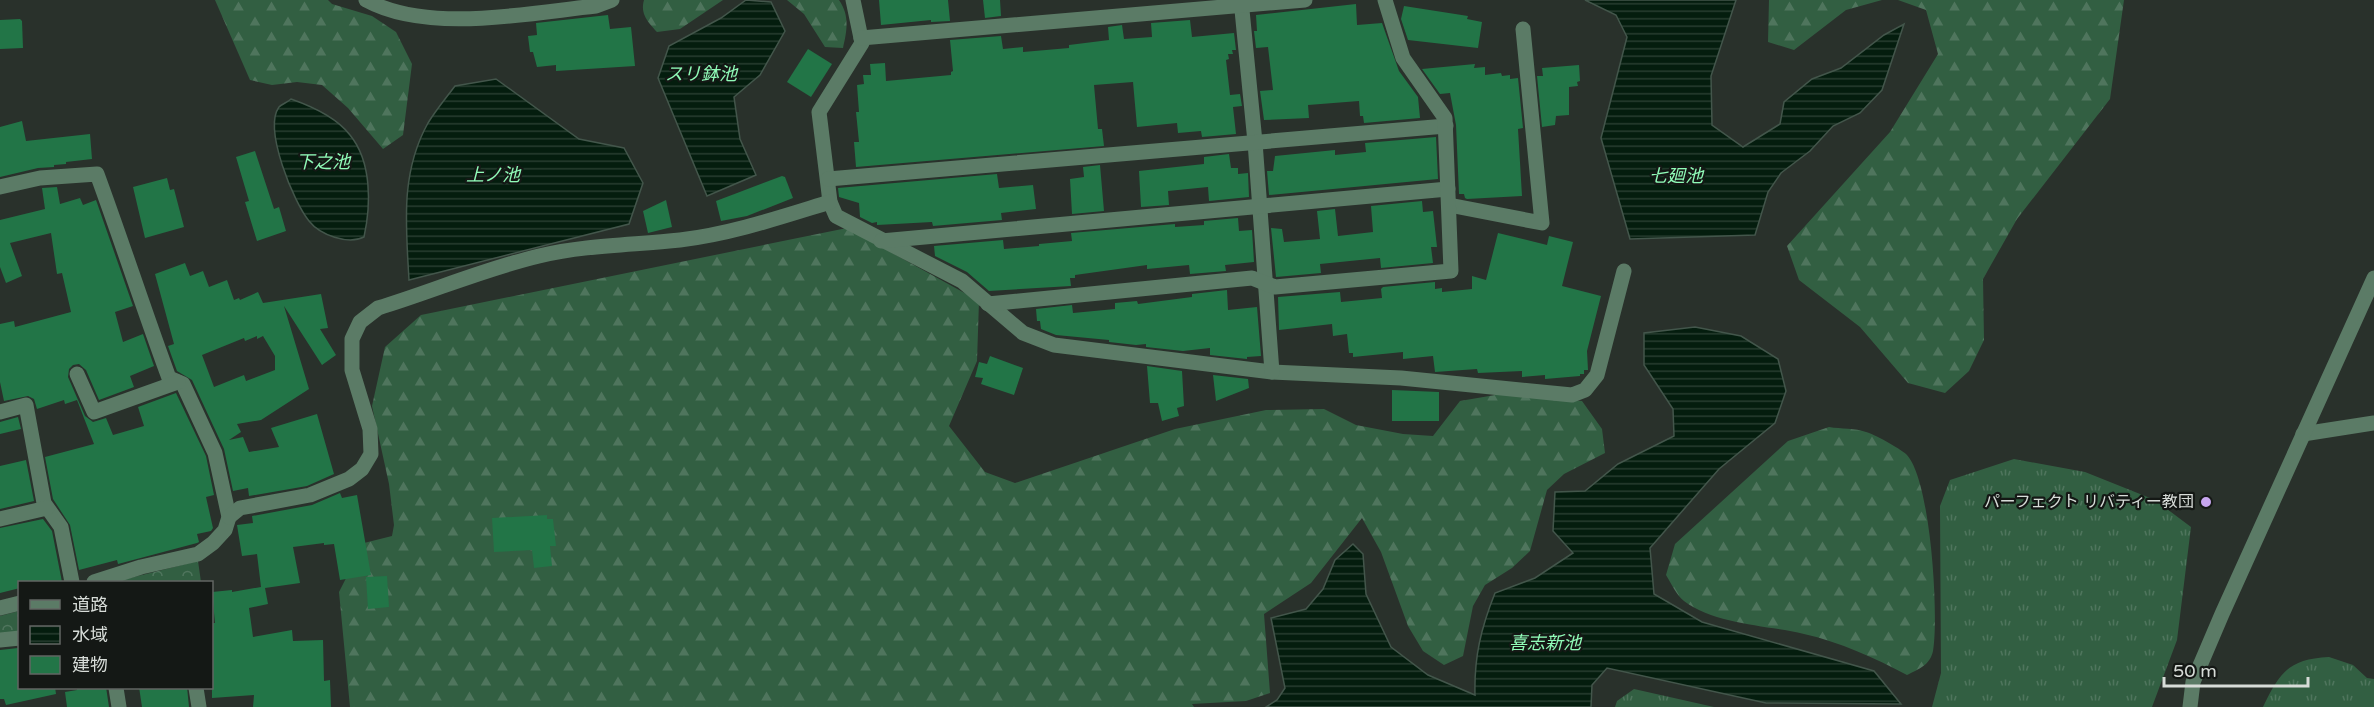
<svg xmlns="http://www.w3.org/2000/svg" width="2374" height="707" font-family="'Varela Round','Noto Sans JP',sans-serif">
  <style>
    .grass { fill: url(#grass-tufts) }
    .forest { fill: url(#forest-firs) }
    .park { fill: url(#park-crowns) }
    .water { fill: url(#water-rules); stroke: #43564b; stroke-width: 1.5 }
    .building { fill: #227547; fill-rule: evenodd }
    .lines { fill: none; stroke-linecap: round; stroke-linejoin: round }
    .minor { stroke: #5b7b66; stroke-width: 15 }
    .poi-dot { fill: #c7a6ef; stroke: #141815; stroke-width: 2 }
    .labels { text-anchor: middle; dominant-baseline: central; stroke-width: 4.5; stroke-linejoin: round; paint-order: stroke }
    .poi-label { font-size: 16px; fill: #d7dcd8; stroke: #141815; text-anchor: end }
    .water-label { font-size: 18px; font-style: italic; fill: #90fcb8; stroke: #141815 }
  </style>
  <defs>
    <pattern id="grass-tufts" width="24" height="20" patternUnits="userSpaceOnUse" patternTransform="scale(1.5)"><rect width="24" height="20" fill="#325f42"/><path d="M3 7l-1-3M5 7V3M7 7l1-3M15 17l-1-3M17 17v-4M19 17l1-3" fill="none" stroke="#4f755d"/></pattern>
    <pattern id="forest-firs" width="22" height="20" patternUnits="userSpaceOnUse" patternTransform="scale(1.5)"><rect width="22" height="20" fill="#325f42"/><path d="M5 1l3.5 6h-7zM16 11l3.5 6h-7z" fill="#4f755d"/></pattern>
    <pattern id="park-crowns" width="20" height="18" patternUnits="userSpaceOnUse" patternTransform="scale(1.5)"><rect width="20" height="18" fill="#325f42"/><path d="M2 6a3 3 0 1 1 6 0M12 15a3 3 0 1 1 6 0" fill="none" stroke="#4f755d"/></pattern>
    <pattern id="water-rules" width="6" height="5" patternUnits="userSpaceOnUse" patternTransform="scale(1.5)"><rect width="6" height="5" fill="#041d0e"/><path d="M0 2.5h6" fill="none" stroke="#283d30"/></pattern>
  </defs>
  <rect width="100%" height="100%" fill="#29312b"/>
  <!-- grass -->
  <g class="grass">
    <polygon points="2014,459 2085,472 2155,500 2191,527 2177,640 2152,707 1932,707 1941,673 1940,506 1950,480"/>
    <path d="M2329 657 2353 665 2367 678 2374 679V707H2263C2280 672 2289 659 2329 657Z"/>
    <polygon points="1634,689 1714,707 1615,707 1617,701"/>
  </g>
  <!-- forest -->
  <g class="forest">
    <polygon points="215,0 328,0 332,4 372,16 396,32 412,64 403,135 383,149 348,108 322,85 297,82 272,85 250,80"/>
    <path d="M644 0H723L680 29 657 32C648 22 640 14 644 0Z"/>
    <path d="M787 0H839C850 16 847 31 843 48L825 47 804 14Z"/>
    <polygon points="1769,0 1882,0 1846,10 1794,50 1768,42"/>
    <polygon points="1898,0 2124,0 2110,99 2017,219 1983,279 1984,340 1969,371 1945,393 1908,383 1860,327 1799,280 1787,246 1890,132 1938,54 1926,10"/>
    <polygon points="847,228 979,301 977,361 949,426 985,472 1015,483 1175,429 1266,410 1324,409 1356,425 1403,434 1433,436 1460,401 1501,394 1582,401 1602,429 1605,453 1564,474 1547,490 1530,551 1512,568 1485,585 1473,606 1463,656 1444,665 1423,651 1408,626 1381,552 1362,518 1311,583 1264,614 1270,693 1246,701 1192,704 1194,707 350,707 339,592 364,543 392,536 394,525 389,484 372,406 385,347 421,315"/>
    <path d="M1829 427C1841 429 1855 428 1866 432 1874 434 1899 448 1906 454 1931 478 1939 617 1933 651 1930 665 1919 669 1907 675 1875 658 1840 642 1804 634 1767 625 1716 625 1684 601 1677 596 1671 583 1666 575L1675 544 1788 441Z"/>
  </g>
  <!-- park -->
  <g class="park">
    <polygon points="198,561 201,582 114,582"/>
    <polygon points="19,611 19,633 0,635 0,616"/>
  </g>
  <!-- water -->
  <g class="water">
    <polygon points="746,0 771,2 785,31 760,75 734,97 740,139 756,175 707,196 658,78 669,46 721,18"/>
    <polygon points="1585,0 1736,0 1711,76 1712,125 1743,147 1780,124 1784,102 1812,79 1841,68 1884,35 1904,24 1882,90 1860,113 1833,126 1810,151 1781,173 1768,192 1755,235 1630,239 1601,138 1627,37 1616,15"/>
    <path d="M496 79 579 139 624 148 643 183 629 224 409 280C406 226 400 173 428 123 436 110 446 98 455 86Z"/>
    <path d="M291 99C311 106 337 118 350 135 372 162 371 205 364 237 348 245 320 235 309 221 294 203 263 129 279 107 282 104 288 102 291 99Z"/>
    <path d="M1695 327 1741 336 1778 359 1786 391 1775 423 1719 469 1650 548 1654 594 1702 622 1874 671 1901 704 1766 703 1607 668 1592 685 1591 707H1266L1277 700 1285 688 1271 618 1306 609 1323 589 1335 560 1353 544 1363 554 1366 594 1391 647 1428 675 1475 695C1474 657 1481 628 1495 593L1535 578 1573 553 1553 531 1555 492 1585 491 1618 464 1674 436 1673 409 1644 365V333Z"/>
  </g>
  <!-- building -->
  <g class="building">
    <polygon points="879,0 948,0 950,21 931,22 931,20 881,25"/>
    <polygon points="983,0 1000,0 1001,16 985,18"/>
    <polygon points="1356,4 1357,25 1382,23 1399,71 1418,97 1420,118 1364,123 1363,116 1360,116 1359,101 1308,105 1309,118 1264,120 1260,91 1273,90 1268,47 1256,48 1254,31 1257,31 1256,15"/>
    <polygon points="1404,6 1468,16 1467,19 1482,22 1478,48 1408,40 1401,19"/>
    <polygon points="608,15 610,29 631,27 635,66 556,71 556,65 537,67 533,52 530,52 528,36 537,35 536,23"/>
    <polygon points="20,19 22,21 23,48 0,49 0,20"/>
    <polygon points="1190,20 1192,37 1234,33 1236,50 1232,50 1233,54 1228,54 1229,59 1226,60 1230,95 1240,94 1242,106 1233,107 1236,134 1202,137 1201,131 1178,133 1177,123 1137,127 1133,82 1094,85 1098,129 1102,129 1104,146 856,167 854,142 859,142 856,112 859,112 857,85 864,84 863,75 871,75 870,64 885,63 886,81 951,75 951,72 953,71 950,40 1001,36 1003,49 1023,47 1023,52 1069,48 1069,45 1109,40 1108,27 1122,25 1124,39 1152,37 1151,23"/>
    <polygon points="808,49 832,64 811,97 787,82"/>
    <polygon points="1475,64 1474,68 1485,67 1485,75 1501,73 1502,76 1510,75 1510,79 1518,78 1523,128 1518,129 1522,196 1467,199 1465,198 1464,194 1459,194 1456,125 1450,93 1440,94 1422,69"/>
    <polygon points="1579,65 1580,81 1577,82 1578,86 1569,87 1569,115 1556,116 1555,125 1542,127 1537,76 1543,76 1542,68"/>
    <polygon points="22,121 26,141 90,134 92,159 66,162 66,164 54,165 54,167 38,168 0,177 0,127"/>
    <polygon points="1436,137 1438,179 1269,195 1267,171 1273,171 1275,156 1335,150 1335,155 1366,152 1365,143"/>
    <polygon points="255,151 274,209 279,207 286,231 257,241 245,202 249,201 236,157"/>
    <polygon points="1229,154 1231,168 1238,168 1238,174 1248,173 1249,197 1209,201 1208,187 1168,191 1169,205 1141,207 1139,171 1204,164 1204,157"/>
    <polygon points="1100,165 1104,211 1072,214 1070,179 1084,177 1083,167"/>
    <polygon points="997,174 999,188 1033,185 1036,209 1001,213 1002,220 933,226 932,222 877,225 877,222 872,223 860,217 859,203 839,197 838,188"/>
    <polygon points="782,176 785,177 793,198 747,216 721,221 716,201"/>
    <polygon points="167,178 170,190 174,189 184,227 145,238 133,187"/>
    <polygon points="57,187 60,204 80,198 83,205 96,200 133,306 115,312 123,342 143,334 154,366 130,376 134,387 99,400 86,370 79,364 73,365 69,369 68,377 85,416 93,422 106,418 113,435 144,426 138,407 176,393 206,456 214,495 206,497 213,528 211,531 197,534 199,542 197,543 118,564 117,560 79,570 70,525 53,499 45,457 94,444 77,400 65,404 64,400 37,409 34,399 28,396 4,401 0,382 0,324 14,321 15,327 71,312 62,273 57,274 51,233 10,243 22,276 6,283 0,267 0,220 45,209 42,188"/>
    <polygon points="666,200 672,227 648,233 643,211"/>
    <polygon points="1422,201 1423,212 1433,211 1437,247 1431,247 1433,263 1381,268 1380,258 1320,264 1321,273 1276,277 1271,228 1282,229 1284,242 1320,239 1317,211 1335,209 1338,236 1373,232 1371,206"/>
    <polygon points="1238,218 1239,231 1252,230 1254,262 1225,265 1226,271 1190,274 1189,265 1147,269 1147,265 1075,275 1075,278 1070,278 1071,286 989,291 967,272 935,256 934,246 1003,240 1004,249 1039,246 1039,244 1072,241 1071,233 1175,224 1175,227 1204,225 1204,221"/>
    <polygon points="1498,233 1547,245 1549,236 1573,242 1562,286 1601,296 1587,351 1588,370 1584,370 1584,374 1580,374 1580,376 1545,379 1545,375 1522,377 1522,371 1478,373 1477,369 1435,372 1433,356 1403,359 1403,352 1353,357 1353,353 1349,353 1347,334 1333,336 1332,324 1279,330 1278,297 1340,292 1341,302 1382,298 1381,289 1383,287 1435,282 1435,289 1442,288 1442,292 1472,289 1472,276 1486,280"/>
    <path d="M185 263 190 276 203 271 209 287 227 280 234 300 239 298 240 300 258 292 263 303 321 294 328 328 320 329 336 355 322 365 284 306 309 389 261 420 237 424 241 432 229 440 243 437 249 452 279 447 271 428 317 414 334 474 307 486 249 496 248 488 233 491 224 449 192 380 177 371 168 346 174 344 155 274ZM257 336V339L263 336 275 356V370L246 381 244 375 214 387 202 355 244 338 245 341Z"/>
    <polygon points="1227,290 1228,310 1257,307 1261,356 1247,357 1247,359 1210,355 1210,348 1183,351 1146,347 1146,344 1136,345 1109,342 1109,340 1056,335 1041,329 1040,321 1037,321 1036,309 1072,305 1073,313 1115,309 1115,303 1137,301 1138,304 1192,297 1192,294"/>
    <polygon points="990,356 1023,368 1014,395 981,384 983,378 975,377 979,362 987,364"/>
    <polygon points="1147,366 1182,371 1184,406 1177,408 1179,416 1162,421 1158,403 1150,403"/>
    <polygon points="1213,375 1248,379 1249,388 1216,401"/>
    <polygon points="1392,390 1439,392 1439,421 1392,421"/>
    <polygon points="18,417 21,429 0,434 0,422"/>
    <polygon points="26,460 34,501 0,509 0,466"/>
    <polygon points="340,493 342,498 357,495 371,575 340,580 334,544 324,545 324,543 293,547 300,583 265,588 268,604 249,608 253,637 292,630 293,641 323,640 324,681 330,680 331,707 253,707 254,695 212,698 212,623 215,623 212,592 232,590 232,592 261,587 257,554 242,556 237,525 253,523 252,516 312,505"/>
    <polygon points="547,515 547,519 553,519 556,546 550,546 552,566 534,568 532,550 494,552 492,518"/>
    <polygon points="43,519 52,531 62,582 20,582 20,588 0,593 0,528"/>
    <polygon points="387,576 389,607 368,609 366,577"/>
    <polygon points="18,648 20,687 55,687 56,694 6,705 4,699 0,699 0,650"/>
    <polygon points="77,687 106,687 109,707 67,707 65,692 77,690"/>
    <polygon points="139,687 187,687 189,707 142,707"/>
  </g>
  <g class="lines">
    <!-- minor -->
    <g class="minor">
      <path d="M366 0C428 34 529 13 596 6L612 0"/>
      <polyline points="853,0 862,43 819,112 830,202 836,216 962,281 1023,333 1054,345 1272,372 1401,378 1572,395 1585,390 1597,375 1624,271"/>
      <polyline points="1241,0 1255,142 1272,372"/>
      <polyline points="861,38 1305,0"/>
      <polyline points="828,179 1446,126"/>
      <path d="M0 187 40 178 97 174C122 242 144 310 169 378L183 384 215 453 229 517 225 530 213 543 198 554 141 567 94 582"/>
      <polyline points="1449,205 1542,223 1523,29"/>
      <polyline points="881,241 1448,189"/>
      <polyline points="988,304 1252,278 1275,287 1451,271 1445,118 1403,58 1385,0"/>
      <polyline points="77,374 94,412 178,382"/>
      <polyline points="0,412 26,405 44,503 61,527 72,582"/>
      <polyline points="2303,434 2374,423"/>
      <path d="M229 517 240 508 310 495 349 479 362 469 371 454 370 429 352 370V339L360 322 378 308C431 292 484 269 539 256 585 245 633 245 680 240 731 234 781 217 830 202"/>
      <polyline points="0,519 47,508"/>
      <polyline points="0,608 20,603"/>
      <polyline points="0,640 20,638"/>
      <polyline points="116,688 119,707"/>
      <polyline points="196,688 199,707"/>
      <polyline points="2190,707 2193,682 2222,614 2374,278"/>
    </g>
  </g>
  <!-- markers -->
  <circle class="poi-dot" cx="2206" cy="502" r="6"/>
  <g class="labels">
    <!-- poi labels -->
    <g class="poi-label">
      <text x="2194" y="502">パーフェクト リバティー教団</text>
    </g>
    <!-- water labels -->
    <g class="water-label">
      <text x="701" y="74">スリ鉢池</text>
      <text x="323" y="162">下之池</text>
      <text x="493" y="175">上ノ池</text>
      <text x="1676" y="176">七廻池</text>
      <text x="1545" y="643">喜志新池</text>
    </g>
  </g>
  <!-- legend -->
  <rect x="18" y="581" width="195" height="108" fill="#141815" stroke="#626663" stroke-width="1.5"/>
  <rect x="30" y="600" width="30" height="9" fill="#5b7b66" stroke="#626663" stroke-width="1.5"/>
  <text x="72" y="611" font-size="18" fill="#d7dcd8">道路</text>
  <rect x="30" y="626" width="30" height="18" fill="url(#water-rules)" stroke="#626663" stroke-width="1.5"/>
  <text x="72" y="641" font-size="18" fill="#d7dcd8">水域</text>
  <rect x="30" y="656" width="30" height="18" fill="#227547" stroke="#626663" stroke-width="1.5"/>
  <text x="72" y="671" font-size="18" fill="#d7dcd8">建物</text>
  <!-- scale -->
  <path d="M2164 677v9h144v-9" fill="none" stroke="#d7dcd8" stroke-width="3"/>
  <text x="2173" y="677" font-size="18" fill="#d7dcd8" stroke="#141815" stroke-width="4.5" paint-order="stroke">50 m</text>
</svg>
